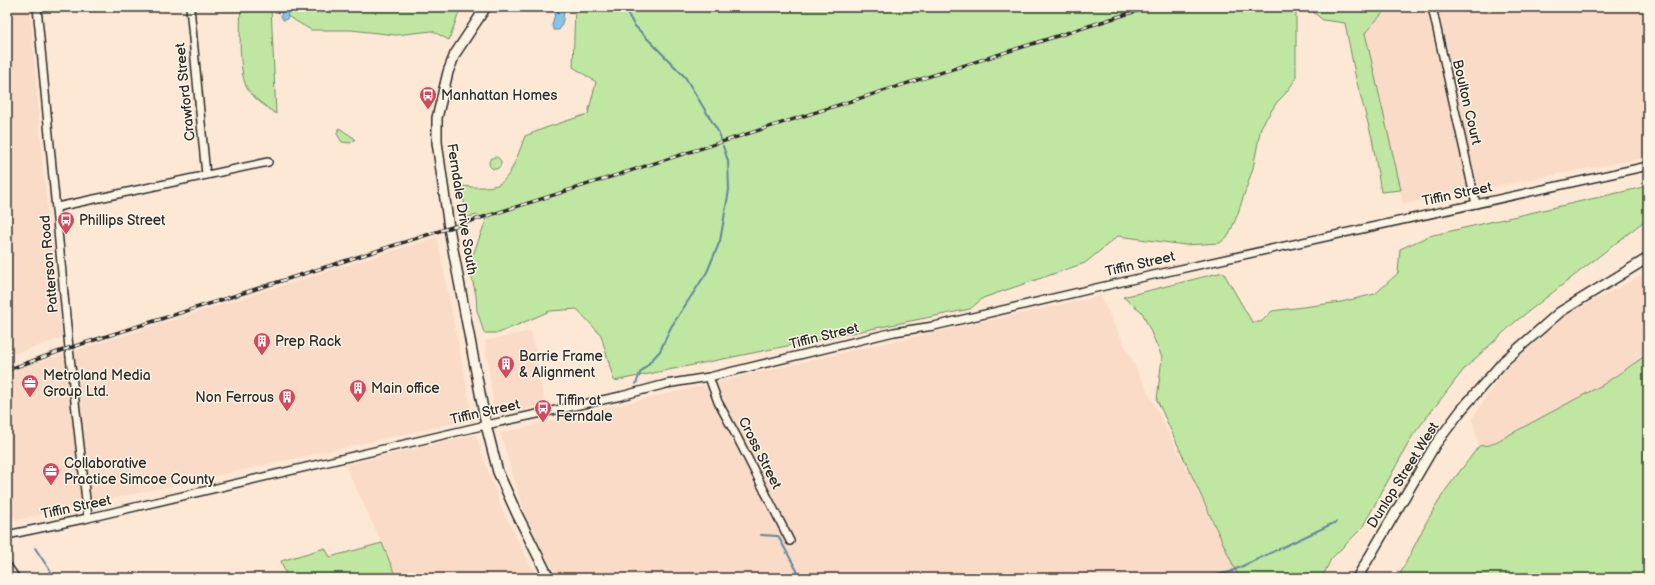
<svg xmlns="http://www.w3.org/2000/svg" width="1655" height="585" font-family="'Balsamiq Sans',sans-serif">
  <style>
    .built { fill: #f9dbc7 }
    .green { fill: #bfe7a2; stroke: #758966 }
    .water { fill: #87c5e8; stroke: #62879c }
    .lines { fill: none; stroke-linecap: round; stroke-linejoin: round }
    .stream { stroke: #62879c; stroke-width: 2 }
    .minor-casing { stroke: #2b2b2b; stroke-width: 10 }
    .major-casing { stroke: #2b2b2b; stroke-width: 12 }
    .highway-casing { stroke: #2b2b2b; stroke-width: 13 }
    .minor { stroke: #fcf5e5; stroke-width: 7 }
    .major { stroke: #fcf5e5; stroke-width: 9 }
    .highway { stroke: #fcf5e5; stroke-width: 10 }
    .rail-casing { stroke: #2b2b2b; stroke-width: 3.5 }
    .rail { stroke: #fcf5e5; stroke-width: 2; stroke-dasharray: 6; stroke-linecap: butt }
    .labels { text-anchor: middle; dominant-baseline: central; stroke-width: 3; stroke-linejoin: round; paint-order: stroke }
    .street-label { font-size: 14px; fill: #2b2b2b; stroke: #fcf5e5 }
    .poi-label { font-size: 14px; fill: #2b2b2b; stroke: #fcf5e5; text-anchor: start }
  </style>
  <rect width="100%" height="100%" fill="#fde8d5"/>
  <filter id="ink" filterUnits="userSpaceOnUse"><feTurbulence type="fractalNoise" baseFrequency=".025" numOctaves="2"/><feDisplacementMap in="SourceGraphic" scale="8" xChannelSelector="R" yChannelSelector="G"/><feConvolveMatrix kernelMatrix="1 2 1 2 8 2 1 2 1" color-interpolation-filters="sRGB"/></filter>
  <g filter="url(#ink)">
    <!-- built -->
    <g class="built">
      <polygon points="7,7 30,7 44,180 62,338 7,356"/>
      <polygon points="1388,7 1648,7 1648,157 1403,204 1365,33"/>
      <polygon points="437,237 473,419 16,520 7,507 7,372"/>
      <polygon points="1648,272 1648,354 1604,384 1490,445 1479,446 1472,419 1501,374 1566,315"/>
      <polygon points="1100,296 1235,566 1239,578 558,578 529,526 500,433 872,346"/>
      <polygon points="531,331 545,405 501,414 494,410 485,341"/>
      <polygon points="475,435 502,509 537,578 394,578 396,577 382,543 345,465"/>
    </g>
    <!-- green -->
    <g class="green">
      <path d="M241 7H271L276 114C267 107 254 99 248 90 238 75 240 26 241 7Z"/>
      <polygon points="272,7 461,7 449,40 432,31 396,35 351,30 311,30"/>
      <path d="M575 7H1296V79L1285 94 1277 102 1261 127 1253 168 1238 213 1229 235 1220 243 1185 245 1118 236 1085 263 983 298 970 309 614 381 601 335 577 309 550 311 499 333H484L477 310 476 295 469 266 486 220 478 215 467 217 461 186C472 187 492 189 501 183 512 175 520 149 525 136L548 127 588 114 596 82 573 67Z"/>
      <polygon points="1307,7 1388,7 1365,33 1401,190 1381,192 1372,138 1356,79 1345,23 1323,20"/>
      <polygon points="339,128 354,138 355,140 350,143 342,142 337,134"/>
      <circle cx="495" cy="163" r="6"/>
      <polygon points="1648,186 1648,218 1515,322 1465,368 1413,435 1362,528 1331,559 1322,578 1239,578 1157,400 1162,357 1142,312 1123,297 1223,272 1252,322 1261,322 1272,311 1341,302 1375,294 1398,273 1400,249 1429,236"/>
      <polygon points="1648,354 1648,578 1398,578 1427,521 1445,491 1479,446 1490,445 1604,384"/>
      <polygon points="382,543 396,577 287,578 281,561 325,548 330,557"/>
    </g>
    <!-- water -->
    <g class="water">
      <polygon points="282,7 288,7 287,10 288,18 285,20 283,20 281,16"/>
      <path d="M557 7H564C564 14 563 25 559 30H554L552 25Z"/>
    </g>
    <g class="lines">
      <!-- stream -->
      <g class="stream">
        <polyline points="624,7 634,25 685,77 719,133 721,139"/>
        <polyline points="636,384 640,373 660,351 671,327 707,272 720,241 729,190 728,161 723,146"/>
        <polyline points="761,535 778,536 801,578"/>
        <polyline points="35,548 55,578"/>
        <polyline points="1204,578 1230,572 1336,522"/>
      </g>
      <!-- minor casing -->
      <g class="minor-casing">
        <g id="minor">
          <polyline points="37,7 69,348 88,518"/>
          <polyline points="190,7 206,175"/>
          <polyline points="1432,7 1476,204"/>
          <polyline points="57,207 268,162"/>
          <polyline points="709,377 718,402 737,437 790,541"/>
          <polyline points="7,535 88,518 486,425 621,396 666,384 709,377 894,332 934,326 1126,281 1648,166"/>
        </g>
      </g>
      <!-- major casing -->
      <g class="major-casing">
        <g id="major">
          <polyline points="486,7 455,54 448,72 437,118 437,142 449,228 486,425 498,472 517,514 549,578"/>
          <polyline points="1357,578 1435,445 1462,409 1504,361 1560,312 1648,258"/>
        </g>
      </g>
      <!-- highway casing -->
      <g class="highway-casing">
        <polyline id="highway" points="7,568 14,578"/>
      </g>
      <!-- minor -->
      <use href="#minor" class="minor"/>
      <!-- major -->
      <use href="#major" class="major"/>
      <!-- highway -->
      <use href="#highway" class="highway"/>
      <!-- rail casing -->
      <g class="rail-casing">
        <polyline id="rail" points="7,370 69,348 1149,7"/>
      </g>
      <!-- rail -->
      <use href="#rail" class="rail"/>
    </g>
  </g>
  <!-- icons -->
  <defs>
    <g id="bus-pin" transform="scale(0.9)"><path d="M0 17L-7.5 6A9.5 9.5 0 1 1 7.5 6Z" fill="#d1495b" stroke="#fcf5e5"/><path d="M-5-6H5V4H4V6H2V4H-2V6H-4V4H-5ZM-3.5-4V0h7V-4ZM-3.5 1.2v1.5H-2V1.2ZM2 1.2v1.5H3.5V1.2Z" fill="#fff"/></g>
    <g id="building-pin" transform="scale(0.9)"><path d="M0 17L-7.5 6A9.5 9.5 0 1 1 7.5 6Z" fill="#d1495b" stroke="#fcf5e5"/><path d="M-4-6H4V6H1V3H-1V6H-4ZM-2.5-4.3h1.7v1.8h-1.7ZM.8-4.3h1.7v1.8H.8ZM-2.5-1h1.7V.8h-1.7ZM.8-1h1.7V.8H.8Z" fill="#fff"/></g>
    <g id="office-pin" transform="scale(0.9)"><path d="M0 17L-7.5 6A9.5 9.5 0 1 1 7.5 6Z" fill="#d1495b" stroke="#fcf5e5"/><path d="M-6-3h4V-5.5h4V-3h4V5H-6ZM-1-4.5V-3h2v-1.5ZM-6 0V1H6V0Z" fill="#fff"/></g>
  </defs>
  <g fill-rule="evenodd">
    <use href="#bus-pin" x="428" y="95"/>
    <use href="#bus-pin" x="66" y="220"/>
    <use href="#building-pin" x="262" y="341"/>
    <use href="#building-pin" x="506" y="364"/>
    <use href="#office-pin" x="30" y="383"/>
    <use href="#building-pin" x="358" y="388"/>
    <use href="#building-pin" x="287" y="397"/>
    <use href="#bus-pin" x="543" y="408"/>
    <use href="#office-pin" x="51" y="471"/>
  </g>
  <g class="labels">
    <!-- street labels -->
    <g class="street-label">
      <text transform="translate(185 92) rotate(-96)">Crawford Street</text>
      <text transform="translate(1467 102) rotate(77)">Boulton Court</text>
      <text transform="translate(1457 194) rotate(-12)">Tiffin Street</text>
      <text transform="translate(462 209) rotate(81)">Ferndale Drive South</text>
      <text transform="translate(49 264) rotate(-95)">Patterson Road</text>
      <text transform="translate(1140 264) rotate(-13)">Tiffin Street</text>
      <text transform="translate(824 336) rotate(-14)">Tiffin Street</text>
      <text transform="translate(485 412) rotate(-13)">Tiffin Street</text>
      <text transform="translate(760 453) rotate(63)">Cross Street</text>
      <text transform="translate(1403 475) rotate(-58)">Dunlop Street West</text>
      <text transform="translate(76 507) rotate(-12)">Tiffin Street</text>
    </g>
    <!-- poi labels -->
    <g class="poi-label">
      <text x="441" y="95">Manhattan Homes</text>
      <text x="79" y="220">Phillips Street</text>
      <text x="275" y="341">Prep Rack</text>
      <text x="519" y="356">Barrie Frame<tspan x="519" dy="16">&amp; Alignment</tspan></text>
      <text x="43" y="375">Metroland Media<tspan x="43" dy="16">Group Ltd.</tspan></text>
      <text x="371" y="388">Main office</text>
      <text x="274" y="397" text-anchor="end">Non Ferrous</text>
      <text x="556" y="400">Tiffin at<tspan x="556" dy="16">Ferndale</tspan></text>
      <text x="64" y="463">Collaborative<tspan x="64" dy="16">Practice Simcoe County</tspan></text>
    </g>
  </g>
  <!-- margin -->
  <rect width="1655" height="585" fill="none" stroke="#fcf5e5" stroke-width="24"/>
  <rect x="12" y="12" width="1631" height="561" fill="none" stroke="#2b2b2b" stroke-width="1.5" filter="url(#ink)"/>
</svg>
